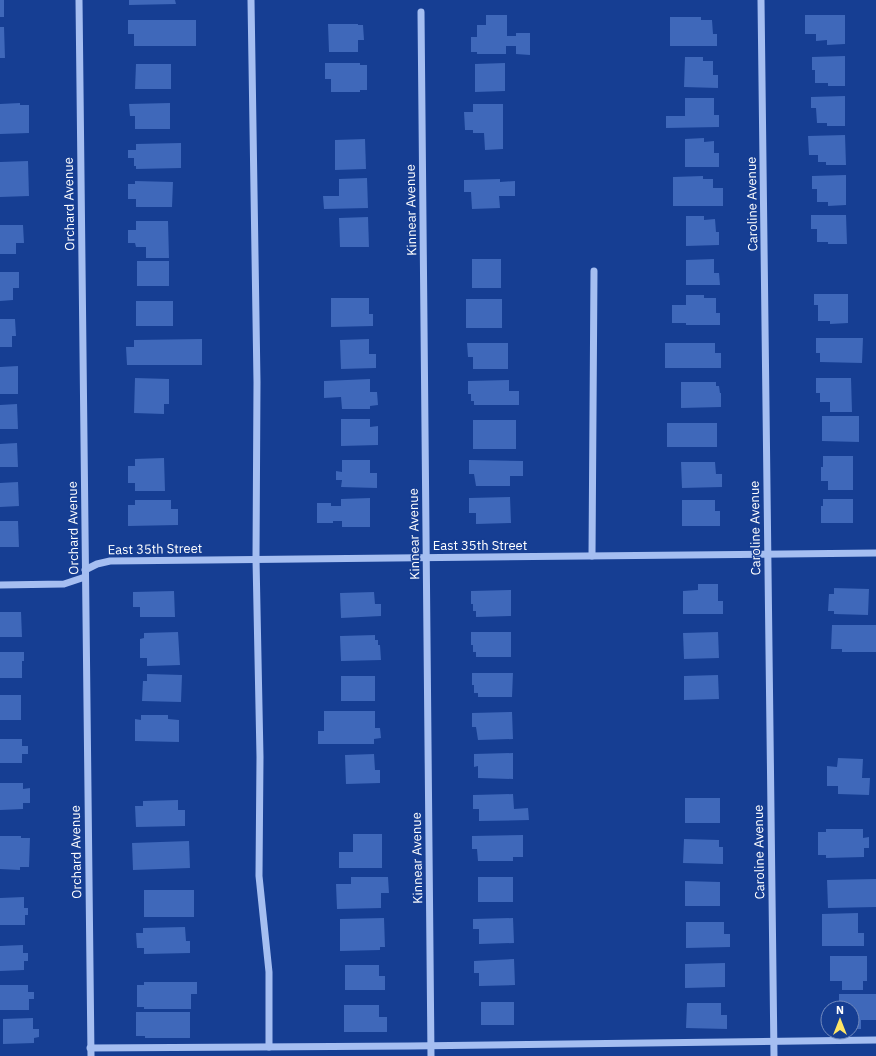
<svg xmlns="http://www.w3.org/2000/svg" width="876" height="1056" font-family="'IBM Plex Sans',sans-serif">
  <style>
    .building { fill: #3f68ba }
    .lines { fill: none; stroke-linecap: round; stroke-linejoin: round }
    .minor { stroke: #a5bef1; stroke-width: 7 }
    .labels { text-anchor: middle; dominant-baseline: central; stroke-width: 3; stroke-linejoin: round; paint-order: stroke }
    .street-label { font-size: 13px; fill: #fff; stroke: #163e93 }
  </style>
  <rect width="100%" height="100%" fill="#163e93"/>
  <!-- building -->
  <g class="building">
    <rect x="0" y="0" width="4" height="17"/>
    <polygon points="129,0 175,0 176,4 129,5"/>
    <polygon points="486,15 507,15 507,36 516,36 516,33 530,33 530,55 516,54 516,46 506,46 506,54 477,54 477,52 471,52 471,37 477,37 477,25 486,25"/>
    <polygon points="805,15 845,15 845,44 827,45 827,40 816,41 816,34 805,34"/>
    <polygon points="670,17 701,17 701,20 712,20 713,34 717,34 717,46 670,46"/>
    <polygon points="128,20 196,20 196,46 134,46 134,34 128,34"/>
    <polygon points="328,24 358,24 358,25 363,25 364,40 358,40 358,52 329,52"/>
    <polygon points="0,27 4,27 5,58 0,58"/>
    <polygon points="845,56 845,86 828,86 828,83 815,83 815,70 812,70 812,57"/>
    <polygon points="685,57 703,57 703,61 713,61 713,75 718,75 718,88 684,87"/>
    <polygon points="325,63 360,63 360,65 367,65 367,90 360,90 360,92 331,92 331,79 325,79"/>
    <polygon points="505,63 505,91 475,92 475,64"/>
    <polygon points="136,64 171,64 171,89 135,89"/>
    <polygon points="845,96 845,126 827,126 827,123 817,123 816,108 811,108 811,97"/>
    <polygon points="685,98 714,98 714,115 719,115 719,127 666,128 666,116 685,116"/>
    <polygon points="20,103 20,105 29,105 29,133 0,134 0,104"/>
    <polygon points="170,103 170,129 135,129 135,116 130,116 129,104"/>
    <polygon points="473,104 503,104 503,149 485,150 484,133 473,133 473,130 465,130 464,112 473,112"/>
    <polygon points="845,135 846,165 826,165 826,162 818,162 818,155 809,155 808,136"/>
    <polygon points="704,138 704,142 714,141 714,153 719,153 719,167 685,167 685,139"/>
    <polygon points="365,139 366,169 335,170 335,140"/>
    <polygon points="181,143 181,168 136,169 136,166 134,166 134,158 128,158 128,150 136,150 136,144"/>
    <polygon points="28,161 29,196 0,197 0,162"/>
    <polygon points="846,175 846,205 828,206 828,202 817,202 817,189 812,189 812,176"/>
    <polygon points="703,176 703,179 713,179 713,188 723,188 723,206 673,206 673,177"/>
    <polygon points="367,178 368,208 324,209 323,196 339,196 339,179"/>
    <polygon points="500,179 500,182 515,181 515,196 499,196 500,208 472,209 471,192 464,192 464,180"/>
    <polygon points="135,181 173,182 172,207 136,207 136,199 128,199 128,184 135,184"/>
    <polygon points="811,215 846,215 847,244 828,244 828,242 817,242 817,229 811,229"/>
    <polygon points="686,216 704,216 704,220 715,219 716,232 719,232 719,245 686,246"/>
    <polygon points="368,217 369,247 340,247 339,218"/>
    <polygon points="136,221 168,221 169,258 146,258 146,247 136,247 135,243 128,243 128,230 136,230"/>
    <polygon points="0,225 23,225 24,243 16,243 16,254 0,254"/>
    <rect x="472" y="259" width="29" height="29"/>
    <polygon points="714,259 714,273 719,273 720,285 686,285 686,260"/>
    <rect x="137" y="261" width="32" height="25"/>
    <polygon points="0,272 19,272 19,288 13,288 13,300 0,301"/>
    <polygon points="814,294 848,294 848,323 830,324 830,321 818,321 818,305 814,305"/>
    <polygon points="686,295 704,295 704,298 716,298 716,313 720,313 720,325 686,325 686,323 672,323 672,305 686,305"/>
    <polygon points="331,298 369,298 369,314 373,314 373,326 331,327"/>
    <rect x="466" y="299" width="36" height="29"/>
    <rect x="136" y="301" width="37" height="25"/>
    <polygon points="0,319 15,319 16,336 12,336 12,347 0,347"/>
    <polygon points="816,338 863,338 862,363 820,362 820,353 816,353"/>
    <polygon points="202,339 202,365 127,365 126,347 134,347 134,340"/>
    <polygon points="369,339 369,354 376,354 376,368 341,369 340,340"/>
    <polygon points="467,343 508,343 508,369 473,369 473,357 468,357"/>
    <polygon points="665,343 715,343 715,353 721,353 721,368 665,368"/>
    <polygon points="18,366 18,394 0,394 0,367"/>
    <polygon points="135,378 169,379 169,404 164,404 164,414 134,413"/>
    <polygon points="816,378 851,378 852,412 830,412 830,402 820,402 820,393 816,393"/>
    <polygon points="370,379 370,392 377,392 378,405 370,406 370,409 342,409 341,397 324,398 324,381"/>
    <polygon points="509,380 509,391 519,391 519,405 474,405 474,401 471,401 471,394 468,394 468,381"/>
    <polygon points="681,382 716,382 716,386 719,386 720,393 721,393 721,407 681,408"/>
    <polygon points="17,404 18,429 0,429 0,405"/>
    <polygon points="822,416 859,416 859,442 822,441"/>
    <polygon points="341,419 370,419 370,427 378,426 378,445 341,446"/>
    <rect x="473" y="420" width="43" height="29"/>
    <rect x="667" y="423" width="50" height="24"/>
    <polygon points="17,443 18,467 0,467 0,444"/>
    <polygon points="823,456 853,456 853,490 828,490 828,481 821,481 821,467 823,467"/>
    <polygon points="164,458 165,491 135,491 135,483 128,483 128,466 135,466 135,459"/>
    <polygon points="342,460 370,460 370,473 377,473 377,488 341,487 342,480 336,480 336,471 342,472"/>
    <polygon points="469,460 523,461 523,476 510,476 510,486 476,486 474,474 469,474"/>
    <polygon points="681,462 715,462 716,474 722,474 722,487 682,488"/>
    <polygon points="18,482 19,506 0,507 0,483"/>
    <polygon points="510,497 511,523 476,524 476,513 469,513 469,498"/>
    <polygon points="370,498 370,527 342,527 342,521 333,521 333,523 317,523 317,503 331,503 331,506 341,506 341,499"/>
    <polygon points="823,499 853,499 853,523 821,523 821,506 823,506"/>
    <polygon points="135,500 171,500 171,509 178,509 178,525 128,526 128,505 135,505"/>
    <polygon points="682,500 715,500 715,511 720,511 720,526 682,526"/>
    <polygon points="0,521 18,521 19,547 0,547"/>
    <polygon points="698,584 718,584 718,601 723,601 723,614 683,614 683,591 698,590"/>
    <polygon points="834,588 869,589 868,615 834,614 834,611 828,611 829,594 834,594"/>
    <polygon points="511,590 511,616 476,617 476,611 473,611 473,604 471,604 471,591"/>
    <polygon points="174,591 175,617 140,617 140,607 133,607 133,592"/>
    <polygon points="374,592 375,604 381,604 381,616 341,618 340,593"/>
    <polygon points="0,612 21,612 22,637 0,637"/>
    <polygon points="832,625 876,625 876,652 842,652 842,649 831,649"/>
    <polygon points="178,632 180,665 147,666 147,658 140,658 140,639 144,638 144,633"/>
    <polygon points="471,632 511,632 511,657 476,657 476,652 473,652 473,645 471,645"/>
    <polygon points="718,632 719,658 684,659 683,633"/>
    <polygon points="375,635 375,640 378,640 378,645 380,645 381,660 341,661 340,636"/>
    <polygon points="0,652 24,652 24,661 22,661 22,678 0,678"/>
    <polygon points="472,673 513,673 512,697 478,697 478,693 474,693 474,685 472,685"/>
    <polygon points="147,674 182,675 181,702 142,701 143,681 147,681"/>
    <polygon points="718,675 719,699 684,700 684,676"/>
    <rect x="341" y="676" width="34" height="25"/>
    <rect x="0" y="695" width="21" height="25"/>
    <polygon points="324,711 375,711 375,728 380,728 381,738 374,739 374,744 318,744 318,731 324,731"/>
    <polygon points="512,712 513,739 478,740 476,727 472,727 472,713"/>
    <polygon points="141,715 168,715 168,719 179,720 179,742 135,741 135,719 141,720"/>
    <polygon points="0,739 22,739 22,746 28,746 28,754 22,754 22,763 0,763"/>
    <polygon points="513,753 513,779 478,778 478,766 474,767 474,754"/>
    <polygon points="374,754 375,770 380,770 380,783 346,784 345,755"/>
    <polygon points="838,758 863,759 862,778 870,778 869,795 838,794 838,786 827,786 827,766 837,767"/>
    <polygon points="0,783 23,783 23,789 30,788 30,803 23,803 23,809 0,810"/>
    <polygon points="513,794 514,809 528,808 529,820 479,821 479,809 473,809 473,795"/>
    <rect x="685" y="798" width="35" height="25"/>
    <polygon points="178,800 178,810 185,810 185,826 136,827 135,806 143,806 143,801"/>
    <polygon points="826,829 863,829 863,838 869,837 869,848 864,848 864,857 826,858 826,855 818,855 818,832 826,832"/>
    <polygon points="353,834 382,834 382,868 339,868 339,852 353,852"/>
    <polygon points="523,835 523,857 513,857 513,861 478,861 477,849 472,849 472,836"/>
    <polygon points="0,836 21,836 21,838 30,838 29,867 20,867 20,870 0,869"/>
    <polygon points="684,839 719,840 719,847 723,847 723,864 683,863"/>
    <polygon points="189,841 190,868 133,870 132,843"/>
    <polygon points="351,877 388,877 389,893 381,893 381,908 337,909 336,884 351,884"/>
    <rect x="478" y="877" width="35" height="25"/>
    <polygon points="876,879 876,907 828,908 827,880"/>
    <polygon points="685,881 720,882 720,906 685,906"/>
    <rect x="144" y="890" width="50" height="27"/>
    <polygon points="24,897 24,908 28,908 28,915 25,915 25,925 0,925 0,898"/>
    <polygon points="858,913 858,933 864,933 864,946 822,946 822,914"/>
    <polygon points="384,918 385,947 380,947 380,950 340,951 340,919"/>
    <polygon points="513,918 514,943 479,944 479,929 473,929 473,919"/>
    <polygon points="686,922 724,922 724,934 730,934 730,947 686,948"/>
    <polygon points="185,927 186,941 190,941 190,953 144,954 144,948 137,948 136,933 143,933 143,928"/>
    <polygon points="23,945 23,953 28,953 28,961 24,961 24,970 0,971 0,946"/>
    <polygon points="830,956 867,956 867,981 863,981 863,990 842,990 842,981 830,981"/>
    <polygon points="514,959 515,985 479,986 479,973 474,973 474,961"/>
    <polygon points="725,963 725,987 685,988 685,964"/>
    <polygon points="345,965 379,965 379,976 385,976 385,990 345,990"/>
    <polygon points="144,982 197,982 197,994 191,994 191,1009 144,1009 144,1007 137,1007 137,985 144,985"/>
    <polygon points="0,985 28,985 28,992 34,992 34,999 29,999 29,1010 0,1010"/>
    <polygon points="839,994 876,994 876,1020 861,1020 861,1029 852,1029 852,1008 828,1008 828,1004 839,1004"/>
    <rect x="481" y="1002" width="33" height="23"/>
    <polygon points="687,1003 721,1003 721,1015 727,1015 727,1029 686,1028"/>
    <polygon points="344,1005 379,1005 379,1017 387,1017 387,1032 344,1032"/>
    <rect x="824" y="1008" width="4" height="11"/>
    <polygon points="136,1012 190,1012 190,1038 145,1038 145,1036 136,1036"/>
    <polygon points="33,1018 33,1029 39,1029 39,1037 34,1038 34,1043 3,1044 3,1019"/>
  </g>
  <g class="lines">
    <!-- minor -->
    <g class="minor">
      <polyline points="79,0 91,1056"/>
      <polyline points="251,0 257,382 256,559 260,757 259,876 269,972 269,1047"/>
      <polyline points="761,0 774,1056"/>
      <polyline points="421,12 431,1056"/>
      <polyline points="592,556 594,271"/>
      <polyline points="85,570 97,564 110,561 876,553"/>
      <polyline points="0,585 64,584 85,577"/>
      <polyline points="90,1048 410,1046 876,1040"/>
    </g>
  </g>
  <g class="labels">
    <!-- street labels -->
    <g class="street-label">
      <text transform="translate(69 204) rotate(-91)">Orchard Avenue</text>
      <text transform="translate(752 204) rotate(-91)">Caroline Avenue</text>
      <text transform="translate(411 210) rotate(-91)">Kinnear Avenue</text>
      <text transform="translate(73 528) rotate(-91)">Orchard Avenue</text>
      <text transform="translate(755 528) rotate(-91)">Caroline Avenue</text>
      <text transform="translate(414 534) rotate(-91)">Kinnear Avenue</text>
      <text x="480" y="545">East 35th Street</text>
      <text transform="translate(155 549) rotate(-1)">East 35th Street</text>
      <text transform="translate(76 852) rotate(-91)">Orchard Avenue</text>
      <text transform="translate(759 852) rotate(-91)">Caroline Avenue</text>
      <text transform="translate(417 858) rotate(-91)">Kinnear Avenue</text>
    </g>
  </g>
  <!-- north arrow -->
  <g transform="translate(840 1020)"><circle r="19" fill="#163e93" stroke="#738bbe"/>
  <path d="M0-3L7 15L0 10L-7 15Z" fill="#ffe565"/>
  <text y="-6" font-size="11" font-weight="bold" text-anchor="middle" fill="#ffffff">N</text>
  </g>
</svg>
